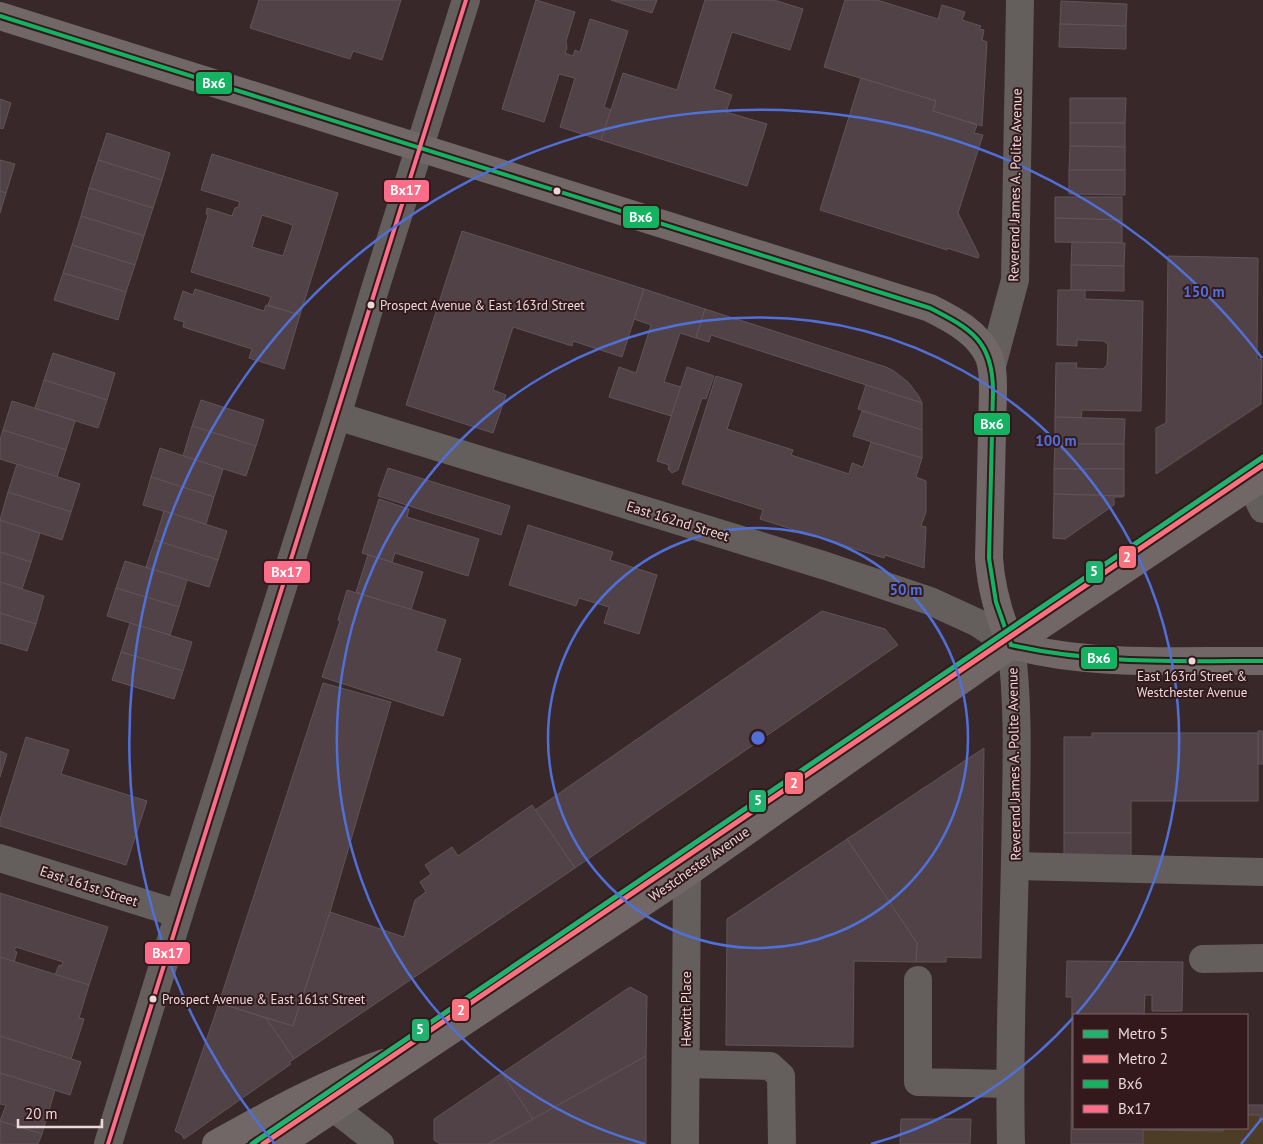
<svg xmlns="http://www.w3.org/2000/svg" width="1263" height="1144" font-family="'PT Sans',sans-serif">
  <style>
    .green { fill: #4e3d26 }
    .building { fill: #504247; stroke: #615458; fill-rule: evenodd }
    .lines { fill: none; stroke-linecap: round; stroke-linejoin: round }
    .minor { stroke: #645e5d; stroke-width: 28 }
    .major { stroke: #706766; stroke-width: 28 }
    .bus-1-casing { stroke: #33191b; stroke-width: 8 }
    .bus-2-casing { stroke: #33191b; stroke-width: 8 }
    .bus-1 { stroke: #13b361; stroke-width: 4 }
    .bus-2 { stroke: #fb6d88; stroke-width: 4 }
    .metro-1-casing { stroke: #33191b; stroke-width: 9 }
    .metro-2-casing { stroke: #33191b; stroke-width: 9 }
    .metro-1 { stroke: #20b26e; stroke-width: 5 }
    .metro-2 { stroke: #f9727e; stroke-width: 5 }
    .ring { fill: none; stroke: #5070d8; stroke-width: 2.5 }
    .bus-dot { fill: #ebd8d9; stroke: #33191b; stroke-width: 2 }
    .labels { text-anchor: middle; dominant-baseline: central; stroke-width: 4; stroke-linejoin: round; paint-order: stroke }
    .bus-label { font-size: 13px; fill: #ebd8d9; stroke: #33191b; text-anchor: start }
    .street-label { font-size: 14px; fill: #ebd8d9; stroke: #33191b }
    .centre { fill: #5070d8; stroke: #33191b; stroke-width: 2.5 }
    .ring-label { font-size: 15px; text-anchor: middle; font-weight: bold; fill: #5070d8; stroke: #33191b; stroke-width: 4; stroke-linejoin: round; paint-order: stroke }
    .line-badge { stroke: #33191b; stroke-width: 2 }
    .badge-label { font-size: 14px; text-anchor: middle; font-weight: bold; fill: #fff }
  </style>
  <rect width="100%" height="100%" fill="#38282a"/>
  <!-- green -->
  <polygon class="green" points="1247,1115 1260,1115 1260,1122 1263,1122 1263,1144 1143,1144 1143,1130 1222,1131 1223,1128 1247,1128"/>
  <!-- building -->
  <g class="building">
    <polygon points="259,0 401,0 382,60 353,51 350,59 250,28"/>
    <polygon points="536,0 575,12 566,41 567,48 565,53 573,56 575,50 580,52 590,19 628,31 604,107 611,110 601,140 560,127 575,78 559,74 544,122 502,109"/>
    <polygon points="611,0 657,0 652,13"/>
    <polygon points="705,0 774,0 803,9 790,50 732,32 714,89 732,95 726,112 767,124 747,186 601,140 623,73 677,90"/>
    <polygon points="845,0 877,0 938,19 942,5 965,12 962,20 981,26 979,29 984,30 982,40 987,42 982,126 933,111 936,101 824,67"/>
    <polygon points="1061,1 1127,4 1126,26 1060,24"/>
    <polygon points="1060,24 1126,26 1126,49 1059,47"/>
    <polygon points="861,78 936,101 933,111 977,125 974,133 983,135 958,213 979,255 978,258 947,248 947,250 820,210"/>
    <polygon points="1070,98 1126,98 1125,123 1070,123"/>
    <polygon points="0,99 11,103 3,129 0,128"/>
    <polygon points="1070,123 1125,123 1125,147 1070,146"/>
    <polygon points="107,133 170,153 162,180 98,160"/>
    <polygon points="1070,146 1125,147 1125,170 1069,170"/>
    <path d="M212 154 338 193 300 315 268 305 271 297 191 272 208 215 206 214 207 208 232 216 235 208 238 207 240 202 201 190ZM262 215 293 225 283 256 252 247Z"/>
    <polygon points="0,160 15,164 6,193 0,191"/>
    <polygon points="98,160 162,180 153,208 89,188"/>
    <polygon points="1069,170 1125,170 1125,195 1069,194"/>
    <polygon points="89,188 153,208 144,236 81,216"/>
    <polygon points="0,191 6,193 0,213"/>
    <polygon points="1055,197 1122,197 1122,220 1055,218"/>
    <polygon points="81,216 144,236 135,265 72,245"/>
    <polygon points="1055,218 1122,220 1122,243 1055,242"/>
    <polygon points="462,231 644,289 622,357 573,341 572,346 513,327 493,390 506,395 493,433 406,405"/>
    <polygon points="1072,242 1125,243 1124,266 1071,265"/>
    <polygon points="72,245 135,265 126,292 63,273"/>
    <polygon points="1168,256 1258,258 1257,359 1262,359 1261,404 1156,474 1156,428 1166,423"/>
    <polygon points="1071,265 1124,266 1124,291 1071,290"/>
    <polygon points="63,273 126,292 118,320 54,300"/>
    <polygon points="195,289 264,311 266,305 300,315 284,369 249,358 252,349 183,327 184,322 174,319 183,291 193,295"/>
    <polygon points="644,289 705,309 696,338 680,333 664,382 681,387 671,416 609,397 619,367 636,373 651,325 634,319"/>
    <polygon points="1058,290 1085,290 1085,299 1143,301 1141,411 1082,410 1081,418 1055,417 1056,363 1077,363 1076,368 1103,369 1107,365 1108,345 1104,341 1077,340 1077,346 1057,345"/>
    <polygon points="705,309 886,367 894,371 908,382 918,395 922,403 711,335 709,342 696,338"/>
    <polygon points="53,353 115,373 107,400 44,380"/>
    <polygon points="687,367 714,376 706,399 702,398 678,470 672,473 668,469 669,465 657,461"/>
    <polygon points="716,376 742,384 727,429 793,450 791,455 849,474 852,463 863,467 871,442 922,458 916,477 926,481 926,512 921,526 926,527 924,568 885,555 884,558 760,519 763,510 682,484"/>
    <polygon points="44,380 107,400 98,428 35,408"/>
    <polygon points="866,385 922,403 922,430 858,409"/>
    <polygon points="201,400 264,420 256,446 192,426"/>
    <polygon points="12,401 75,421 66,450 3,430"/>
    <polygon points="862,411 922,430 922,458 853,436"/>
    <polygon points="1055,417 1125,419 1124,444 1055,444"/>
    <polygon points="192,426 256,446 246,476 183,456"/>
    <polygon points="3,430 66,450 57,477 0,459 0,440"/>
    <polygon points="1055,444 1124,444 1124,469 1054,469"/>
    <polygon points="160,448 223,469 214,497 151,477"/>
    <polygon points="17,464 80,484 71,512 8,492"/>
    <polygon points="388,468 510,506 501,535 378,496"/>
    <polygon points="1054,469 1124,469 1124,496 1054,494"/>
    <polygon points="151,477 214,497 206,524 143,505"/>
    <polygon points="8,492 71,512 62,540 0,520"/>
    <polygon points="1054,494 1124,496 1123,497 1114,497 1114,505 1065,539 1053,538"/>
    <polygon points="379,499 409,509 407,517 479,539 468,576 395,553 392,562 362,553"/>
    <polygon points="164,511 227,531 218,560 155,540"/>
    <polygon points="0,520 40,533 31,562 0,552"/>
    <polygon points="528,525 613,552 610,560 657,575 639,634 604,623 609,607 579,598 576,606 509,585"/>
    <polygon points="155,540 218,560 209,587 146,567"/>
    <polygon points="0,552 31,562 22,589 0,582"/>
    <polygon points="368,555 423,572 411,610 356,592"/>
    <polygon points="125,561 187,580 179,607 116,588"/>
    <polygon points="0,582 44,596 36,624 0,613"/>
    <polygon points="116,588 179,607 170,635 107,616"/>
    <polygon points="347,590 446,620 436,651 461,659 443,716 322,677 340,621 338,620"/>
    <polygon points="822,611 885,629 898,645 575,868 535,810"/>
    <polygon points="0,613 36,624 27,651 0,643"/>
    <polygon points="130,623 192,642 183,671 121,652"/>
    <polygon points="121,652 183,671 174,699 112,680"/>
    <polygon points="323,683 391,702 330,912 293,1026 219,1003"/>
    <rect x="1258" y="731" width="5" height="33"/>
    <polygon points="1092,733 1258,733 1258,801 1131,801 1131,833 1064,833 1064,737 1092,737"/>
    <polygon points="26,737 69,750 61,774 147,801 126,865 0,826 0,820"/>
    <polygon points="984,748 981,958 946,957 946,962 916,962 917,943 847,839"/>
    <polygon points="0,751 7,754 0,777"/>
    <polygon points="532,805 575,868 294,1059 266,1018 293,1026 330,912 404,937 415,900 426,892 420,882 431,874 425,865 452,847 458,856"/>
    <rect x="1064" y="833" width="67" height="24"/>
    <polygon points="847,839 917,943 916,962 854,961 853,1047 726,1045 727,919"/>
    <polygon points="0,893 108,927 89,985 55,975 59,965 61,966 63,962 16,947 14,951 17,952 14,962 0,957"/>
    <polygon points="0,957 89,985 79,1018 84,1019 71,1059 0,1036"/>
    <polygon points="1067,961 1183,962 1182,1011 1152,1011 1152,995 1145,995 1144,1015 1074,1015 1074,1128 1223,1128 1223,1131 1143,1130 1143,1144 1071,1144 1072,997 1066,997"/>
    <polygon points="630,987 647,996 646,1056 533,1119 502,1073"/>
    <polygon points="219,1003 266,1018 294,1059 289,1062 291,1064 184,1139 181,1134 175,1131"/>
    <polygon points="0,1036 81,1062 70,1095 0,1073"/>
    <polygon points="646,1056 646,1144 488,1144 533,1119"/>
    <polygon points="0,1073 55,1090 42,1134 0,1121 6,1105 0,1104"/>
    <polygon points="502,1073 533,1119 488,1144 440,1144 434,1140 434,1119"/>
    <polygon points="1247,1105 1263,1105 1263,1122 1260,1122 1260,1115 1247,1115"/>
    <polygon points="901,1119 971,1119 970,1144 900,1144"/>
    <polygon points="0,1121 42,1134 38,1144 0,1144"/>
  </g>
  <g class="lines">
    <!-- minor -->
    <g class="minor">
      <polyline points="992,366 1015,280 1020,0"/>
      <path d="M337 416 826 566 930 601 978 623 1011 645C1018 698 1017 750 1016 803 1015 917 1008 1031 1011 1144"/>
      <polyline points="1251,485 1263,509"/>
      <polyline points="0,858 179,914"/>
      <polyline points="1016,866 1263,872"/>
      <polyline points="1203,959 1263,958"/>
      <polyline points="918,980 918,1082 1009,1084"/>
      <polyline points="686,1064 770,1066 781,1076 782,1144"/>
      <polyline points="335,1109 380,1144"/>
      <polyline points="108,1144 179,914 337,416 375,289 466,0"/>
      <polyline points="685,1144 687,873"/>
    </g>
    <!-- major -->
    <g class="major">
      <path d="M0 16 930 308C952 319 979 333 989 357 993 367 993 380 993 391L989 558C991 589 999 616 1011 645"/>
      <path d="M1011 645C1090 667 1181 660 1263 661"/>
      <path d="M216 1144C270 1114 325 1083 384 1063"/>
      <polyline points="280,1144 687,873 1011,645 1263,477"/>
    </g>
    <!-- bus-1 casing -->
    <g class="bus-1-casing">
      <g id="bus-1">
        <path d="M0 16 930 308C971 329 993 341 993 391L989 558 996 602 1011 645"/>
        <path d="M1011 645C1094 664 1178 661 1263 661"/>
      </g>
    </g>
    <!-- bus-2 casing -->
    <g class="bus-2-casing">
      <polyline id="bus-2" points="108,1144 466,0"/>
    </g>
    <!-- bus-1 -->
    <use href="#bus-1" class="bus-1"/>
    <!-- bus-2 -->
    <use href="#bus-2" class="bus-2"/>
    <!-- metro-1 casing -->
    <g class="metro-1-casing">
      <polyline id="metro-1" points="252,1144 1263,457"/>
    </g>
    <!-- metro-2 casing -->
    <g class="metro-2-casing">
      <polyline id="metro-2" points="263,1144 1263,465"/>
    </g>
    <!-- metro-1 -->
    <use href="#metro-1" class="metro-1"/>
    <!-- metro-2 -->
    <use href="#metro-2" class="metro-2"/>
  </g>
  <!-- distance rings -->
  <g class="ring">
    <circle cx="758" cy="738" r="210"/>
    <path d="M645 1144A421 421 0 1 1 871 1144"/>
    <path d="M1262 1118A631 631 0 0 1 1241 1144M275 1144A631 631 0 1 1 1262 358"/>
  </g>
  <!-- markers -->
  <g class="bus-dot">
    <circle cx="557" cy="191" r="4.5"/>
    <circle cx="371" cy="305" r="4.5"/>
    <circle cx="1192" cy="661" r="4.5"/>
    <circle cx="153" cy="999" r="4.5"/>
  </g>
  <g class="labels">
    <!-- bus labels -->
    <g class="bus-label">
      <text x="380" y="305">Prospect Avenue &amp; East 163rd Street</text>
      <text x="1192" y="676" text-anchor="middle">East 163rd Street &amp;<tspan x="1192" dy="16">Westchester Avenue</tspan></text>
      <text x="162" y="999">Prospect Avenue &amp; East 161st Street</text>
    </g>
    <!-- street labels -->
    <g class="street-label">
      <text transform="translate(1015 185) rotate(-89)">Reverend James A. Polite Avenue</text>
      <text transform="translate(678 521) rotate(17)">East 162nd Street</text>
      <text transform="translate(1014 764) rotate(-91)">Reverend James A. Polite Avenue</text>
      <text transform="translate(699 864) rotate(-35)">Westchester Avenue</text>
      <text transform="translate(89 886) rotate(18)">East 161st Street</text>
      <text transform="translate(686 1009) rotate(-90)">Hewitt Place</text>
    </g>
  </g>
  <circle cx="758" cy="738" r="8" class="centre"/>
  <g class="ring-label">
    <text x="1204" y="297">150 m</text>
    <text x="1056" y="446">100 m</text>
    <text x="906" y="595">50 m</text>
  </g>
  <g class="line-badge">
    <rect x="195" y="71" width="38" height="24" rx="5" fill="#13b361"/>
    <rect x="383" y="179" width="47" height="24" rx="5" fill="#fb6d88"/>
    <rect x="622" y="205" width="38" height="24" rx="5" fill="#13b361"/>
    <rect x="973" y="412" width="38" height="24" rx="5" fill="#13b361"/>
    <rect x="1118" y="545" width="19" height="24" rx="5" fill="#f9727e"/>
    <rect x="1085" y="560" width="19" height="24" rx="5" fill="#20b26e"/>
    <rect x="263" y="560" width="48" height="24" rx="5" fill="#fb6d88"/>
    <rect x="1080" y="646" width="38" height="24" rx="5" fill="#13b361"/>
    <rect x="784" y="771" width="20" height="24" rx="5" fill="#f9727e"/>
    <rect x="748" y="789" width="19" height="24" rx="5" fill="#20b26e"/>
    <rect x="144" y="941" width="47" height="24" rx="5" fill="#fb6d88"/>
    <rect x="451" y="998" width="19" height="24" rx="5" fill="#f9727e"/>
    <rect x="411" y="1018" width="19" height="24" rx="5" fill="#20b26e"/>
  </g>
  <g class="badge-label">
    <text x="214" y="88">Bx6</text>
    <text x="406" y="195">Bx17</text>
    <text x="641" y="222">Bx6</text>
    <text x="992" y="429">Bx6</text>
    <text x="1127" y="562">2</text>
    <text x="1094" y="576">5</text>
    <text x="287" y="577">Bx17</text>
    <text x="1099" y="663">Bx6</text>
    <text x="794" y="788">2</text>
    <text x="758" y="805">5</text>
    <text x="168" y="958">Bx17</text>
    <text x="461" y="1015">2</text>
    <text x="420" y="1034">5</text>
  </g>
  <!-- legend -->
  <rect x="1073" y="1014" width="175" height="115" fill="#33191b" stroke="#7d6567"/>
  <rect x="1083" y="1030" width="25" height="8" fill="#20b26e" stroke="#7d6567"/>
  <text x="1118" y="1039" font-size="15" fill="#ebd8d9">Metro 5</text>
  <rect x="1083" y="1055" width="25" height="8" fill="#f9727e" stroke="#7d6567"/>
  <text x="1118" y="1064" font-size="15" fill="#ebd8d9">Metro 2</text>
  <rect x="1083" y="1080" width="25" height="8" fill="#13b361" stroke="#7d6567"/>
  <text x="1118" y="1089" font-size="15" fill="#ebd8d9">Bx6</text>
  <rect x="1083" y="1105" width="25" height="8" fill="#fb6d88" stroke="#7d6567"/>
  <text x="1118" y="1114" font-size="15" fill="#ebd8d9">Bx17</text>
  <!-- scale -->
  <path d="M18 1119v8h84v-8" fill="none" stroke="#ebd8d9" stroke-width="2.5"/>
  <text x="25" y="1119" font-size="15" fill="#ebd8d9" stroke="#33191b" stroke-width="4" paint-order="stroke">20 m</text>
</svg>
